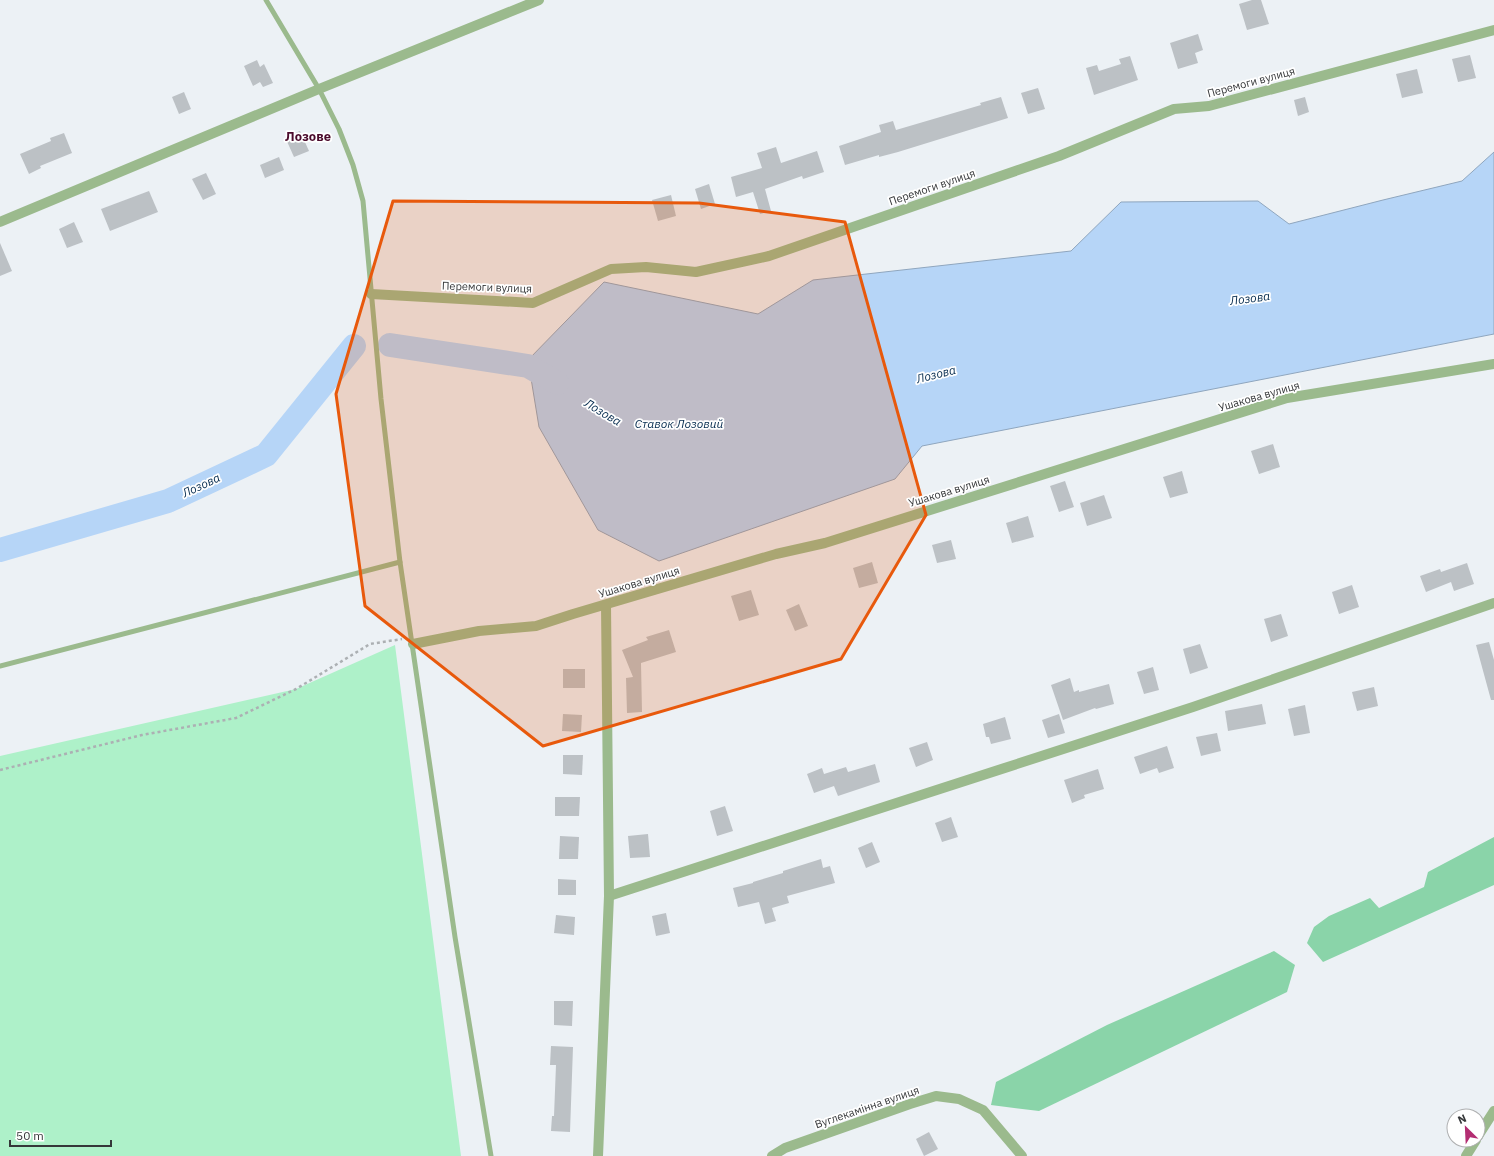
<svg xmlns="http://www.w3.org/2000/svg" width="1494" height="1156" font-family="'IBM Plex Sans',sans-serif">
  <style>
    .green { fill: #aef1c9 }
    .forest { fill: #8ad4a9 }
    .water { fill: #b6d5f7; stroke: #8fa6be }
    .lines { fill: none; stroke-linecap: round; stroke-linejoin: round }
    .river { stroke: #b6d5f7; stroke-width: 24 }
    .building { fill: #bcc1c5 }
    .path { stroke: #acb0b3; stroke-width: 2.5; stroke-dasharray: 3 3; stroke-linecap: butt }
    .service { stroke: #9bba8d; stroke-width: 5 }
    .minor { stroke: #9bba8d; stroke-width: 10 }
    .marked { fill: #e8590c; fill-opacity: 0.2; stroke: #e8590c; stroke-width: 3; stroke-linejoin: round }
    .labels { text-anchor: middle; dominant-baseline: central; stroke-width: 3.5; stroke-linejoin: round; paint-order: stroke }
    .street-label { font-size: 11px; fill: #353739; stroke: #fff }
    .water-label { font-size: 12px; font-style: italic; fill: #052b4e; stroke: #fff }
    .quarter-label { font-size: 13px; font-weight: bold; fill: #4b0b2c; stroke: #fff }
  </style>
  <rect width="100%" height="100%" fill="#ecf1f5"/>
  <!-- green -->
  <polygon class="green" points="395,645 461,1156 0,1156 0,756 296,689"/>
  <!-- forest -->
  <g class="forest">
    <polygon points="1494,837 1494,885 1323,962 1307,943 1314,927 1329,916 1370,898 1379,908 1424,887 1428,872"/>
    <polygon points="1274,951 1295,965 1287,992 1039,1111 991,1105 996,1082 1107,1025"/>
  </g>
  <!-- water -->
  <polygon class="water" points="1494,152 1494,334 922,446 895,479 659,561 598,530 539,427 528,360 604,282 758,314 813,280 1071,251 1121,202 1258,201 1289,224 1383,200 1462,181"/>
  <g class="lines">
    <!-- river -->
    <g class="river">
      <polyline points="390,345 528,366 557,383"/>
      <polyline points="0,550 168,501 266,455 354,346"/>
    </g>
  </g>
  <!-- building -->
  <g class="building">
    <polygon points="1252,0 1261,0 1269,24 1247,30 1239,4"/>
    <polygon points="1198,34 1203,50 1195,53 1198,63 1178,69 1170,43"/>
    <polygon points="1470,55 1476,78 1458,82 1452,59"/>
    <polygon points="1130,56 1138,80 1094,95 1086,68 1097,65 1099,71 1121,64 1119,59"/>
    <polygon points="257,60 260,67 264,64 273,83 263,87 260,82 253,86 244,66"/>
    <polygon points="1417,69 1423,93 1402,98 1396,74"/>
    <polygon points="1038,88 1045,109 1028,114 1021,93"/>
    <polygon points="184,92 191,109 179,114 172,97"/>
    <polygon points="1001,97 1008,118 898,152 879,157 879,155 845,165 839,146 881,132 879,125 893,121 896,130 981,105 980,103"/>
    <polygon points="1305,97 1309,112 1298,116 1294,100"/>
    <polygon points="300,131 309,151 294,157 285,137"/>
    <polygon points="64,133 72,153 40,166 41,168 29,174 20,154 51,141 50,138"/>
    <polygon points="776,147 781,163 817,151 824,172 803,179 802,176 765,189 771,211 760,214 753,192 736,197 731,177 762,168 757,153"/>
    <polygon points="279,157 284,170 265,178 260,165"/>
    <polygon points="206,173 216,194 203,200 192,179"/>
    <polygon points="709,184 715,204 701,209 695,189"/>
    <polygon points="149,191 158,212 110,231 101,209"/>
    <polygon points="671,195 676,216 658,221 652,200"/>
    <polygon points="74,222 83,242 67,248 59,229"/>
    <polygon points="0,243 12,271 0,276"/>
    <polygon points="1273,444 1280,467 1259,474 1251,451"/>
    <polygon points="1182,471 1188,493 1170,498 1163,477"/>
    <polygon points="1065,481 1074,507 1059,512 1050,486"/>
    <polygon points="1104,495 1112,518 1087,526 1080,503"/>
    <polygon points="1028,516 1034,537 1012,543 1006,523"/>
    <polygon points="951,540 956,559 937,563 932,545"/>
    <polygon points="872,562 878,583 859,588 853,568"/>
    <polygon points="1467,563 1474,584 1454,591 1451,582 1426,592 1420,576 1440,569 1441,572"/>
    <polygon points="1352,585 1359,607 1339,614 1332,592"/>
    <polygon points="751,590 759,615 739,621 731,596"/>
    <polygon points="799,604 808,626 795,631 786,610"/>
    <polygon points="1281,614 1288,636 1271,642 1264,619"/>
    <polygon points="669,630 676,652 641,663 642,712 627,713 626,678 633,677 622,650 648,640 646,637"/>
    <polygon points="1489,642 1494,660 1494,700 1491,700 1476,645"/>
    <polygon points="1200,644 1208,668 1190,674 1183,649"/>
    <polygon points="1153,667 1159,690 1144,694 1137,672"/>
    <rect x="563" y="669" width="22" height="19"/>
    <polygon points="1070,678 1074,692 1079,690 1079,692 1109,684 1114,704 1096,709 1095,708 1063,720 1051,685"/>
    <polygon points="1374,687 1378,706 1357,711 1352,692"/>
    <polygon points="1262,704 1266,724 1228,731 1225,711"/>
    <polygon points="1305,705 1310,733 1294,736 1288,709"/>
    <polygon points="563,714 582,715 581,732 562,731"/>
    <polygon points="1059,714 1065,733 1048,738 1042,720"/>
    <polygon points="1005,717 1011,739 991,744 989,737 986,737 983,724"/>
    <polygon points="1217,733 1221,751 1201,756 1196,737"/>
    <polygon points="927,742 933,760 916,767 909,748"/>
    <polygon points="1167,746 1174,768 1159,773 1157,768 1140,774 1134,757"/>
    <polygon points="563,755 583,755 582,775 563,774"/>
    <polygon points="875,764 880,782 838,796 834,786 814,793 807,774 822,768 824,774 846,767 848,772"/>
    <polygon points="1098,769 1104,789 1084,795 1085,798 1072,803 1064,780"/>
    <polygon points="555,797 580,797 579,816 555,816"/>
    <polygon points="725,806 733,831 717,836 710,811"/>
    <polygon points="951,817 958,837 942,842 935,823"/>
    <polygon points="648,834 650,857 630,858 628,836"/>
    <polygon points="560,836 579,837 578,859 559,859"/>
    <polygon points="872,842 880,862 866,868 858,848"/>
    <polygon points="821,859 823,868 830,866 835,883 787,896 789,903 772,908 776,921 765,924 759,902 738,907 733,888 753,883 753,882 783,873 783,871"/>
    <polygon points="558,879 576,880 576,895 558,895"/>
    <polygon points="666,913 670,933 656,936 652,916"/>
    <polygon points="556,915 575,917 574,935 554,933"/>
    <polygon points="554,1001 573,1001 572,1026 554,1025"/>
    <polygon points="551,1046 573,1047 570,1132 551,1131 552,1116 554,1116 556,1065 550,1065"/>
    <polygon points="929,1132 938,1149 924,1156 916,1139"/>
  </g>
  <g class="lines">
    <!-- path -->
    <polyline class="path" points="0,770 142,735 236,718 296,689 370,644 402,639"/>
    <!-- service -->
    <g class="service">
      <polyline points="266,0 319,89 339,129 353,165 363,201 381,399 400,562 455,937 491,1156"/>
      <polyline points="0,666 400,562"/>
    </g>
    <!-- minor -->
    <g class="minor">
      <polyline points="0,222 319,89 539,0"/>
      <polyline points="371,294 533,303 611,269 646,267 696,272 769,256 1059,156 1174,109 1209,106 1494,30"/>
      <polyline points="413,644 479,631 536,626 573,614 776,554 825,543 1287,398 1494,364"/>
      <polyline points="609,896 1193,707 1494,603"/>
      <polyline points="1478,1136 1494,1111"/>
      <polyline points="598,1156 609,896 606,605"/>
      <polyline points="772,1156 785,1148 910,1104 936,1096 959,1099 983,1110 1022,1156"/>
      <polyline points="1466,1156 1476,1140"/>
    </g>
  </g>
  <!-- marked area -->
  <path class="marked" d="M393 201 699 203 845 222 926 515 841 659 543 746 365 606 336 394Z"/>
  <g class="labels">
    <!-- street labels -->
    <g class="street-label">
      <text transform="translate(1251 82) rotate(-15)">Перемоги вулиця</text>
      <text transform="translate(932 187) rotate(-19)">Перемоги вулиця</text>
      <text transform="translate(487 287) rotate(2)">Перемоги вулиця</text>
      <text transform="translate(1259 396) rotate(-16)">Ушакова вулиця</text>
      <text transform="translate(949 491) rotate(-17)">Ушакова вулиця</text>
      <text transform="translate(639 582) rotate(-17)">Ушакова вулиця</text>
      <text transform="translate(867 1107) rotate(-19)">Вуглекамінна вулиця</text>
    </g>
    <!-- water labels -->
    <g class="water-label">
      <text transform="translate(1250 298) rotate(-7)">Лозова</text>
      <text transform="translate(936 374) rotate(-14)">Лозова</text>
      <text transform="translate(603 412) rotate(31)">Лозова</text>
      <text x="679" y="423">Ставок Лозовий</text>
      <text transform="translate(201 485) rotate(-25)">Лозова</text>
    </g>
    <!-- quarter labels -->
    <g class="quarter-label">
      <text x="308" y="136">Лозове</text>
    </g>
  </g>
  <!-- north arrow -->
  <g transform="translate(1466 1128) rotate(336)"><circle r="19" fill="#ffffff" stroke="#aeafb0"/>
  <path d="M0-3L7 15L0 10L-7 15Z" fill="#b32d72"/>
  <text y="-6" font-size="11" font-weight="bold" text-anchor="middle" fill="#353739">N</text>
  </g>
  <!-- scale -->
  <path d="M10 1140v6h101v-6" fill="none" stroke="#353739" stroke-width="2"/>
  <text x="16" y="1140" font-size="12" fill="#353739" stroke="#ffffff" stroke-width="3" paint-order="stroke">50 m</text>
</svg>
